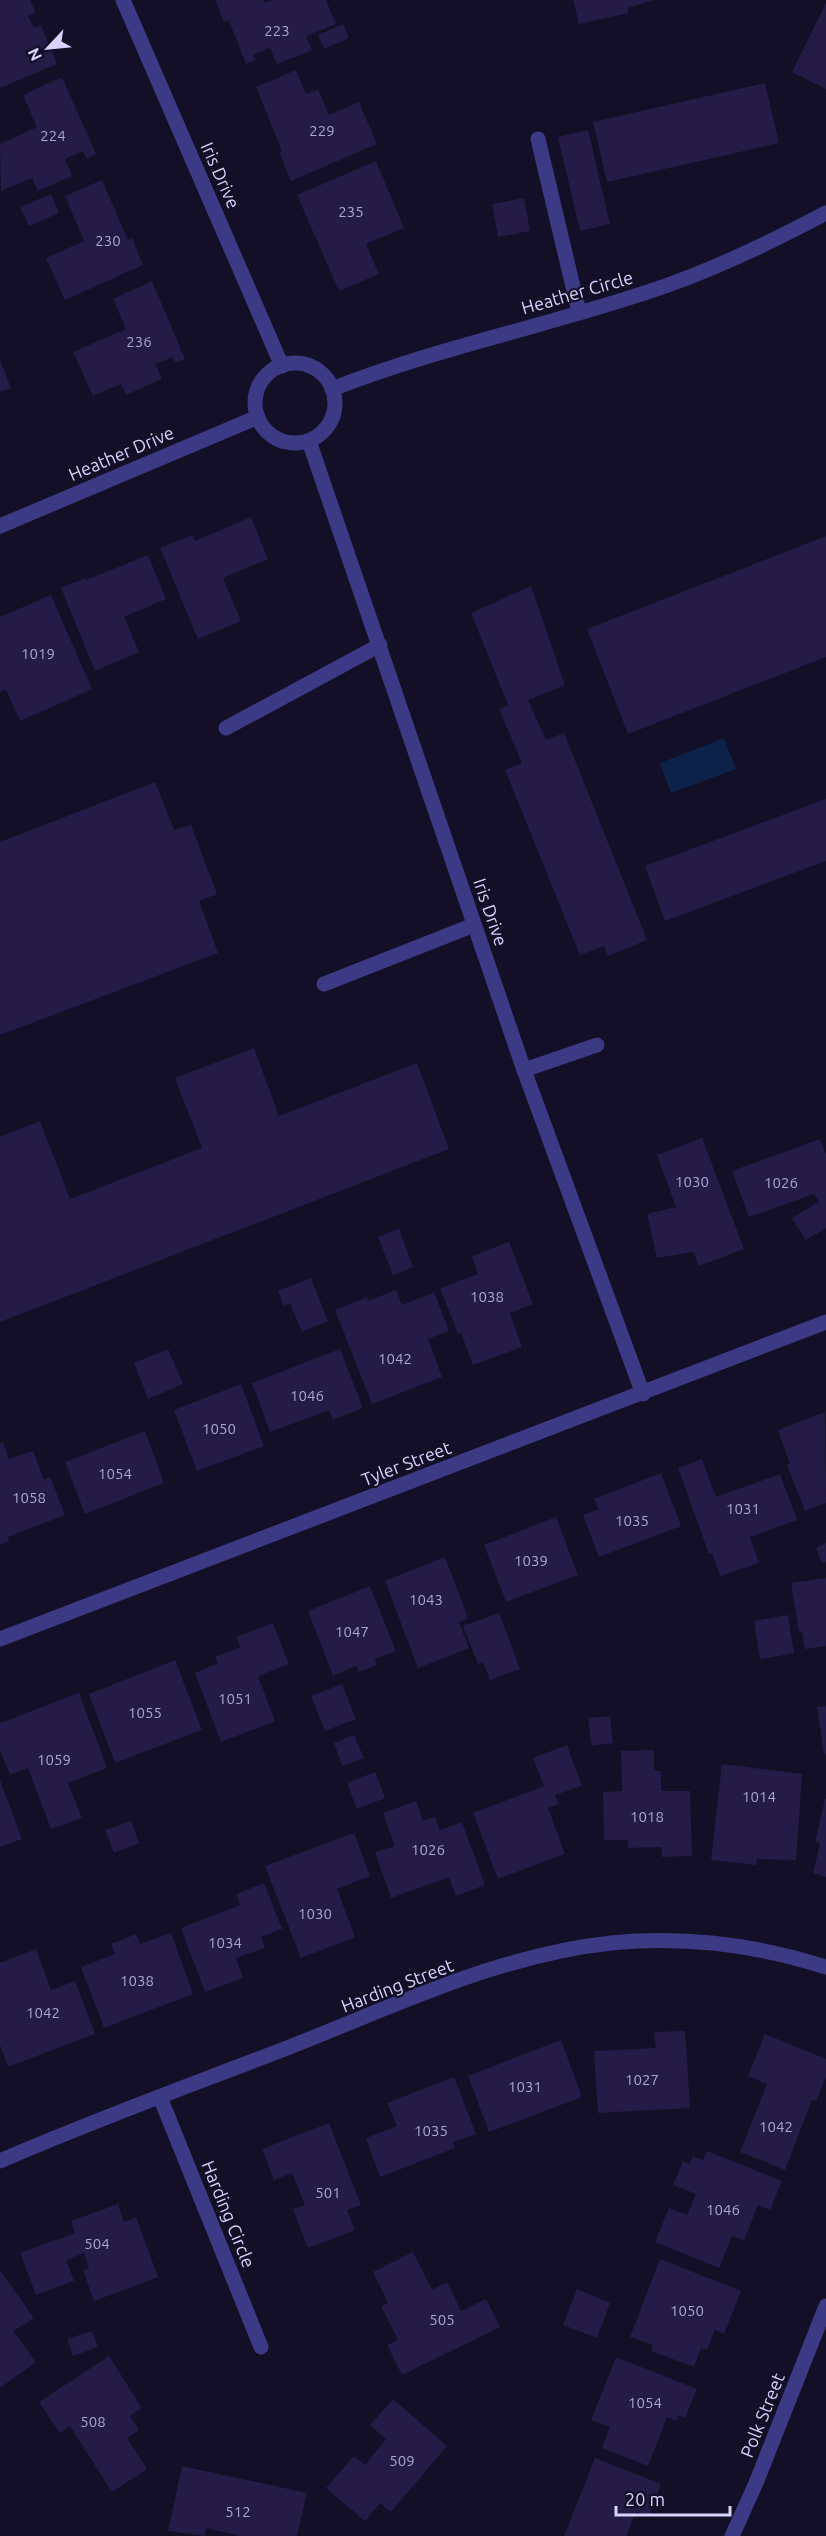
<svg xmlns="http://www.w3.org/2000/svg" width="826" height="2536" font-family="Ubuntu,sans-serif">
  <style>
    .water { fill: #0c2248 }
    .building { fill: #241b47 }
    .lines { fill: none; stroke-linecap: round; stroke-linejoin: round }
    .service { stroke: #3d3a85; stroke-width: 15 }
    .minor { stroke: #3d3a85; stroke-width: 15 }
    .labels { text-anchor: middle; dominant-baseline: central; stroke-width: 4.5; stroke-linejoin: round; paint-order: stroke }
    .number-label { font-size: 15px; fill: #aca6d1 }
    .street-label { font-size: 18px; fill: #d9d4ff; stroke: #130f26 }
  </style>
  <rect width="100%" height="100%" fill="#130f26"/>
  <!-- water -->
  <polygon class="water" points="724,738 736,769 671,793 660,763"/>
  <!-- building -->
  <g class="building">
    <polygon points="0,0 30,0 36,13 28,16 34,28 41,25 57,64 0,88"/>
    <polygon points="215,0 263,0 265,3 272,0 326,0 336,24 306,36 312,50 277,64 270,48 253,55 255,60 246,64 229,21 224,22"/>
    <polygon points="573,0 654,0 628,8 629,13 579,24"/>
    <polygon points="826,3 826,89 792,72"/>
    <polygon points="343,24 349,38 324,49 318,35"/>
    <polygon points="296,70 306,94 318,89 329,115 359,102 377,144 291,181 279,152 282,151 256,87"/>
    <polygon points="62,77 96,154 87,159 83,151 65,159 72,176 38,191 32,178 1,191 0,144 37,127 23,95"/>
    <polygon points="765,83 779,143 607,182 593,122"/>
    <polygon points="588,130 610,224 580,231 558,137"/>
    <polygon points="376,161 404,228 366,244 379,274 339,291 297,195"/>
    <polygon points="102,180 128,240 132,238 143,265 65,300 46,258 84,241 65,196"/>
    <polygon points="51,194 59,213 29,226 20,207"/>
    <polygon points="524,198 530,231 498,237 492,204"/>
    <polygon points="152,281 185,359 175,363 173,357 155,364 162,379 126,395 121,384 93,396 73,352 126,329 113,299"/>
    <polygon points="0,360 11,388 0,392"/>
    <polygon points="251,517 268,559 223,578 241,621 198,639 160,548 192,535 195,541"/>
    <polygon points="826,536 826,657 628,734 587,629"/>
    <polygon points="148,555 166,599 124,617 139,652 95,671 61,588 86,578 86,580"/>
    <polygon points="531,586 565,685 528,700 546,740 564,733 647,940 608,956 604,946 580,955 505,770 522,763 499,709 508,705 471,613"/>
    <polygon points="51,595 92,689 20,721 6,689 0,692 0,617"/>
    <polygon points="155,782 174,830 191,825 217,894 199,901 218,953 0,1035 0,842"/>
    <polygon points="826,799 826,861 665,921 645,866"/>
    <polygon points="254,1048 279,1116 417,1063 449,1149 0,1322 0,1137 40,1121 70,1199 202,1148 175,1078"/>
    <polygon points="702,1138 744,1249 699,1266 693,1252 657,1258 647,1214 676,1207 657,1155"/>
    <polygon points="820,1139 826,1154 826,1228 806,1240 792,1218 819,1202 814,1194 749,1217 732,1171"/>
    <polygon points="399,1229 413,1267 393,1275 378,1237"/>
    <polygon points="509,1242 533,1304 510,1313 522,1347 473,1365 461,1333 458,1334 440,1288 478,1274 472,1256"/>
    <polygon points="311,1278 328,1321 302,1332 290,1303 284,1306 278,1291"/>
    <polygon points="396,1290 402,1305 434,1292 449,1331 428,1339 442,1377 372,1404 335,1310 367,1297 368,1301"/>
    <polygon points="168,1349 183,1384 148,1399 134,1363"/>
    <polygon points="340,1349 363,1408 333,1420 329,1410 270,1432 252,1383"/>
    <polygon points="241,1384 264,1446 197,1471 174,1410"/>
    <polygon points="825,1412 826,1503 805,1511 787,1465 790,1464 778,1430"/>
    <polygon points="145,1431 164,1483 85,1514 65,1462"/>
    <polygon points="3,1442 9,1459 33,1451 44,1480 50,1477 65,1515 8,1537 9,1541 0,1545 0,1443"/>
    <polygon points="702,1459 716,1497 780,1474 797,1520 750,1537 759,1563 720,1576 712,1553 709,1554 678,1468"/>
    <polygon points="661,1473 681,1526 599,1557 583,1515 599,1509 594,1499"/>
    <polygon points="556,1517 578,1575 506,1602 484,1545"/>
    <polygon points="826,1543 826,1562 822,1563 816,1548"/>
    <polygon points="445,1557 468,1618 459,1622 469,1648 418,1668 385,1581"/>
    <polygon points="826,1578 826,1646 805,1649 802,1631 799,1632 791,1583"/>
    <polygon points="370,1586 396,1651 375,1659 377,1665 359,1672 356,1666 333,1676 308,1611"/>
    <polygon points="499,1613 520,1669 490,1680 483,1662 478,1664 463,1626"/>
    <polygon points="788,1615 794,1653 760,1659 754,1621"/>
    <polygon points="273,1623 289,1664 258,1676 275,1721 221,1742 195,1673 218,1663 215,1657 241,1647 236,1637"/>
    <polygon points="175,1660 202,1730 115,1763 89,1694"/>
    <polygon points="342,1684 356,1719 325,1731 311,1696"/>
    <polygon points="79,1693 107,1768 68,1783 82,1818 51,1829 28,1768 10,1775 0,1750 0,1723"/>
    <polygon points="826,1706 826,1754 824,1754 817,1707"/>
    <polygon points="610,1716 613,1743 592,1746 588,1718"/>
    <polygon points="354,1735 364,1758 342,1766 334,1743"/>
    <polygon points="567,1745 582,1786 555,1795 559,1804 548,1808 565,1854 498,1879 473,1813 544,1786 533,1758"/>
    <polygon points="654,1750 654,1771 661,1771 661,1791 690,1791 692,1856 662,1857 662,1847 628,1848 628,1840 604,1840 603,1792 622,1791 621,1751"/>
    <polygon points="722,1764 802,1774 796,1860 757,1859 756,1865 711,1860"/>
    <polygon points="375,1772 385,1798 357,1809 347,1783"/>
    <polygon points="0,1780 22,1839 0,1847"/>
    <polygon points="825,1799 826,1799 826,1877 813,1873 820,1843 815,1842"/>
    <polygon points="416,1801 423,1821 435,1817 440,1830 462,1822 485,1885 456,1896 449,1877 391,1898 375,1852 395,1846 383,1813"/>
    <polygon points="131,1821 139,1843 114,1853 105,1830"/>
    <polygon points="354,1833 370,1876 337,1889 355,1937 301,1958 265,1866"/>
    <polygon points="264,1883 282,1929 261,1937 265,1948 236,1958 243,1978 205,1992 181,1928 240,1905 236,1894"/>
    <polygon points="171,1933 193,1994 104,2028 81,1967 115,1954 111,1944 136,1934 140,1944"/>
    <polygon points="36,1949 51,1990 75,1981 95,2034 8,2067 0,2045 0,1963"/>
    <polygon points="685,2031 690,2108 598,2113 594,2051 656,2048 654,2032"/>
    <polygon points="765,2034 826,2059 826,2077 816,2101 812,2100 785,2170 740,2152 767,2084 748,2076"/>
    <polygon points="561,2040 582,2097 489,2132 468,2076"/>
    <polygon points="454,2077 476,2134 453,2142 455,2148 380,2177 366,2138 397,2126 387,2103"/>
    <polygon points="329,2123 361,2205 347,2210 355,2230 308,2248 293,2209 305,2205 292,2173 274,2180 262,2149"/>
    <polygon points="707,2151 782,2181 770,2210 758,2205 744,2240 732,2236 719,2268 655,2242 669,2208 687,2215 696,2194 673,2185 683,2161 690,2164 693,2156 703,2160"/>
    <polygon points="118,2204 124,2222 136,2217 158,2277 94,2301 83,2270 89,2268 84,2253 66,2260 74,2281 36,2295 20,2253 75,2233 71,2221"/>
    <polygon points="413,2252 432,2290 447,2282 461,2311 486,2299 500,2327 402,2375 387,2345 398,2340 381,2306 388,2303 373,2272"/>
    <polygon points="660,2259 741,2291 724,2334 715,2330 707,2350 701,2348 694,2367 651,2351 653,2345 630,2337"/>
    <polygon points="0,2270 34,2318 13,2331 36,2362 0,2388"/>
    <polygon points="577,2289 610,2303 597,2338 563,2325"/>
    <polygon points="92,2331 98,2347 73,2356 67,2339"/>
    <polygon points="109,2356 142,2408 130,2416 139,2430 127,2438 147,2469 112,2492 70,2426 60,2433 39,2402"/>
    <polygon points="616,2357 697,2389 685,2418 678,2415 676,2421 667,2417 648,2466 602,2448 610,2427 591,2420"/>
    <polygon points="393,2399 447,2446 391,2512 380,2503 365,2521 326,2488 354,2456 365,2465 386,2439 370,2425"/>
    <polygon points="595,2458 661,2484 648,2517 636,2512 626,2536 564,2536"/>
    <polygon points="182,2466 307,2493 297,2536 241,2536 206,2528 205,2536 168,2531"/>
  </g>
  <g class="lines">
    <!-- service -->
    <g class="service">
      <polyline points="538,139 579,312"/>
      <polyline points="226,728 380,645"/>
      <polyline points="324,984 474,925"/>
      <polyline points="524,1070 597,1045"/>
    </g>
    <!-- minor -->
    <g class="minor">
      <polyline points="123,0 282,366"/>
      <circle cx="295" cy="403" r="40"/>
      <path d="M332 389C441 346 558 324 668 285 722 266 775 240 826 213"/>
      <polyline points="309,441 524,1070 643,1394"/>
      <polyline points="0,526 258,417"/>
      <polyline points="0,1639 826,1322"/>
      <polyline points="160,2097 261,2347"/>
      <path d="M0 2161C94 2120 191 2085 287 2048 392 2007 498 1955 611 1943 683 1936 757 1945 826 1967"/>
      <polyline points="732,2536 756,2483 826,2306"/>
    </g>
  </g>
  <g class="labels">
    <!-- number labels -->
    <g class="number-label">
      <text x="277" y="30">223</text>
      <text x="322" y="130">229</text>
      <text x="53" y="135">224</text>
      <text x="351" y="211">235</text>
      <text x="108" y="240">230</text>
      <text x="139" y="341">236</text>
      <text x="38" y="653">1019</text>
      <text x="692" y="1181">1030</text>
      <text x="781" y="1182">1026</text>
      <text x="487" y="1296">1038</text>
      <text x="395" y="1358">1042</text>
      <text x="307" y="1395">1046</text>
      <text x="219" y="1428">1050</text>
      <text x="115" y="1473">1054</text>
      <text x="29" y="1497">1058</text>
      <text x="743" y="1508">1031</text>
      <text x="632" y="1520">1035</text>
      <text x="531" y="1560">1039</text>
      <text x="426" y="1599">1043</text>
      <text x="352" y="1631">1047</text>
      <text x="235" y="1698">1051</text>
      <text x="145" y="1712">1055</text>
      <text x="54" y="1759">1059</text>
      <text x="759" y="1796">1014</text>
      <text x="647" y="1816">1018</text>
      <text x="428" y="1849">1026</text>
      <text x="315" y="1913">1030</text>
      <text x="225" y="1942">1034</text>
      <text x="137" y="1980">1038</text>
      <text x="43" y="2012">1042</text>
      <text x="642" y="2079">1027</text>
      <text x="525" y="2086">1031</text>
      <text x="776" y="2126">1042</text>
      <text x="431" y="2130">1035</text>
      <text x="328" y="2192">501</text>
      <text x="723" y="2209">1046</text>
      <text x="97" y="2243">504</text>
      <text x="687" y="2310">1050</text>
      <text x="442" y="2319">505</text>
      <text x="645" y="2402">1054</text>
      <text x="93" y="2421">508</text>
      <text x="402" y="2460">509</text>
      <text x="238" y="2511">512</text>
    </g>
    <!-- street labels -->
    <g class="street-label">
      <text transform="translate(221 175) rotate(66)">Iris Drive</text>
      <text transform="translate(577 292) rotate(-16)">Heather Circle</text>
      <text transform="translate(121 453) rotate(-23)">Heather Drive</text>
      <text transform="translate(491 912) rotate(71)">Iris Drive</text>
      <text transform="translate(406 1463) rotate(-21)">Tyler Street</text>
      <text transform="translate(397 1985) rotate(-21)">Harding Street</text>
      <text transform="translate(229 2214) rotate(68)">Harding Circle</text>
      <text transform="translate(762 2415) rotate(-68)">Polk Street</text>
    </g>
  </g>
  <!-- north arrow -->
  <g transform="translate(48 48) rotate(244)" stroke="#130f26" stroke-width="4.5" paint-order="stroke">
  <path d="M0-4.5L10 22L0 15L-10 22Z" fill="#d9d4ff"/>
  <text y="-9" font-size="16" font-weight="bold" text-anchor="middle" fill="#d9d4ff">N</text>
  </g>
  <!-- scale -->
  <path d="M616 2506v9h114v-9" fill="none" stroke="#d9d4ff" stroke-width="3"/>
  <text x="625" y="2506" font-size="18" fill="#d9d4ff" stroke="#130f26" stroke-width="4.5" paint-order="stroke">20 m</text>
</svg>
